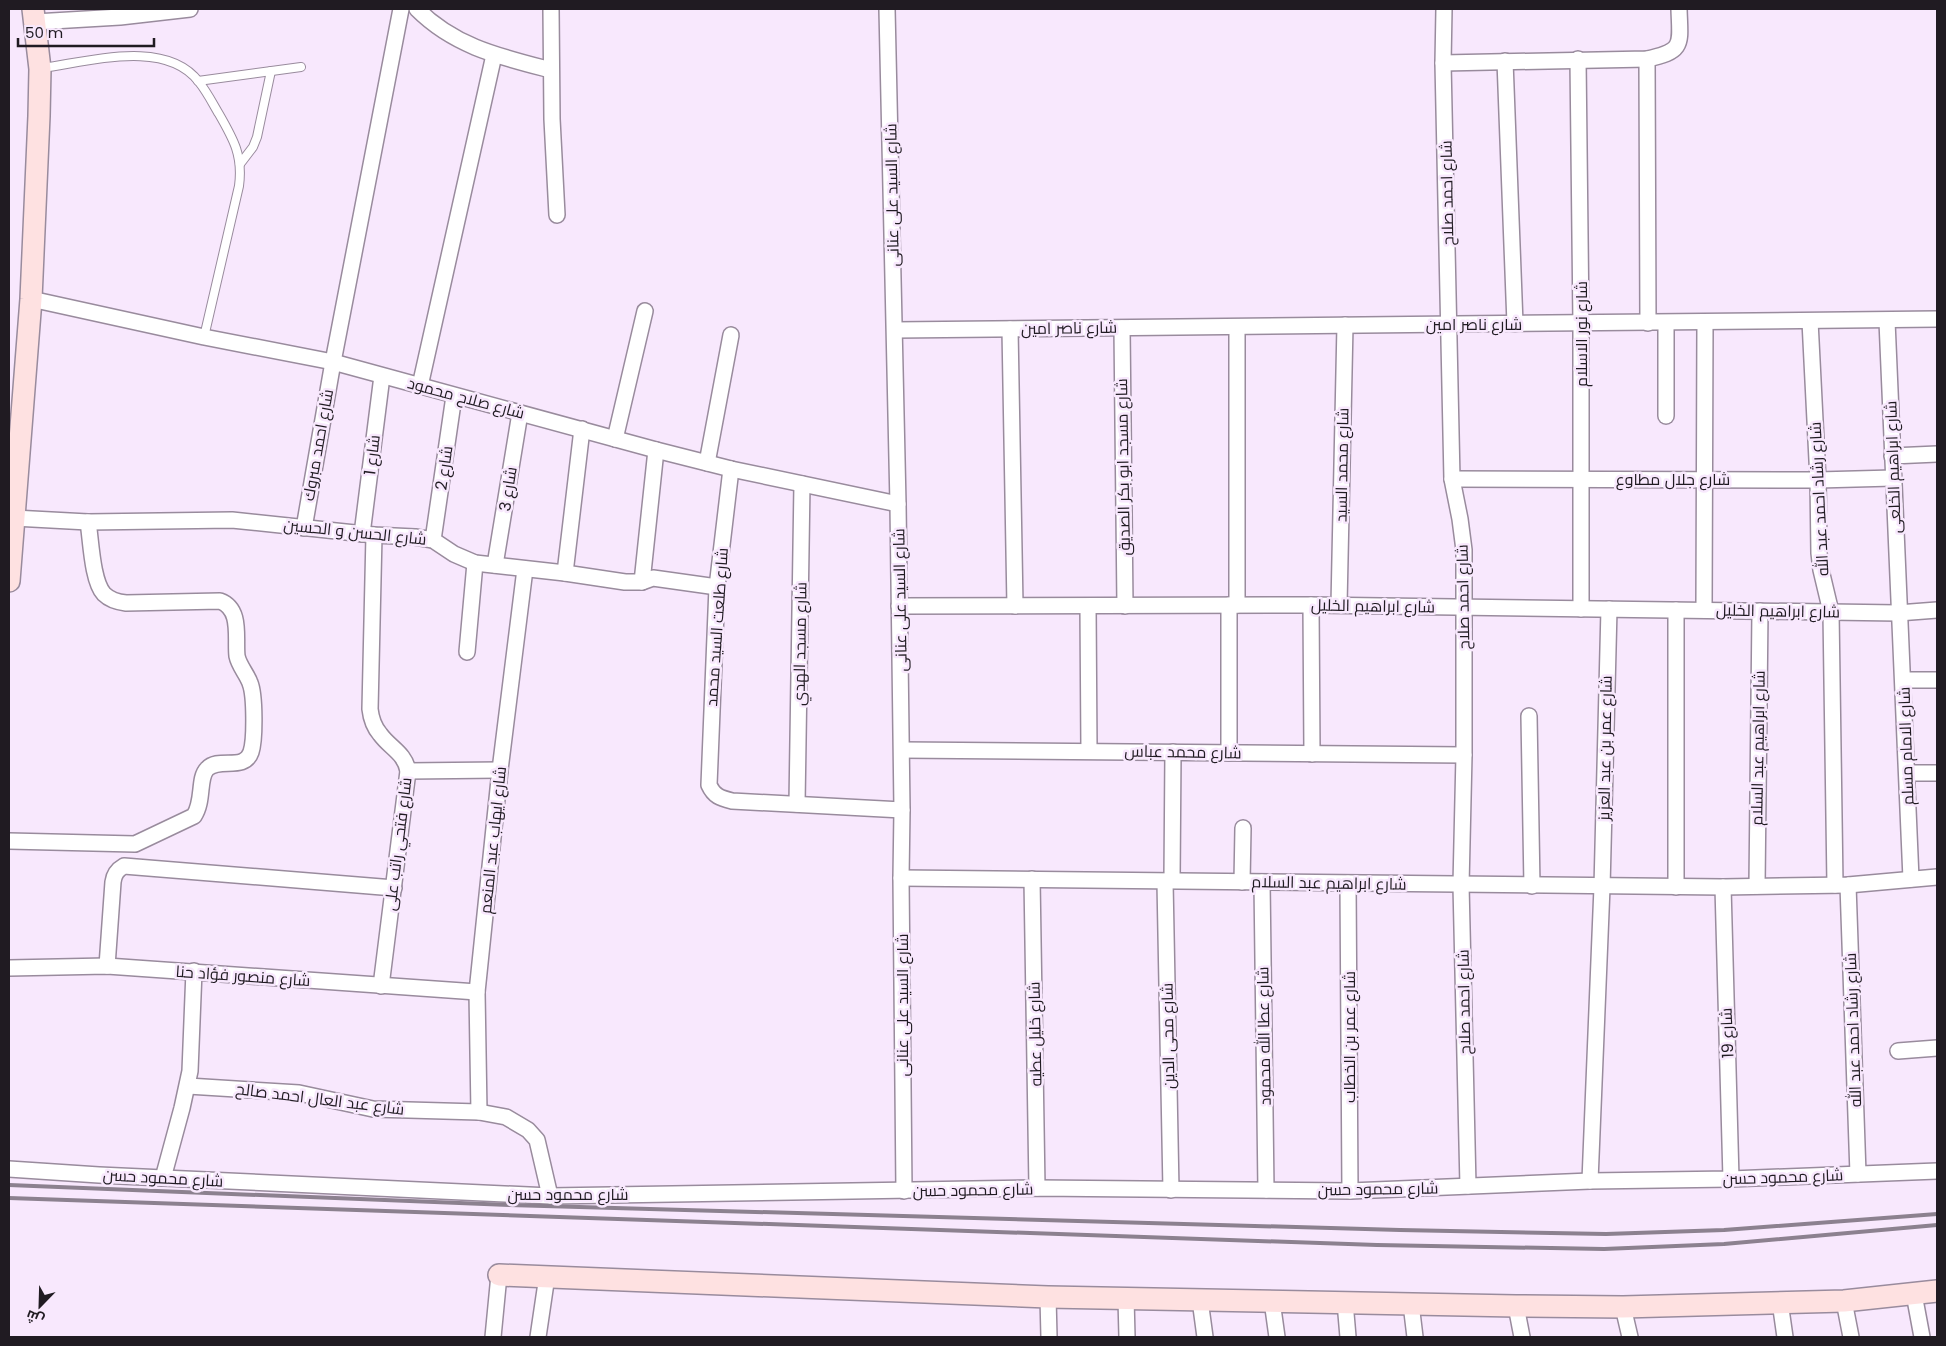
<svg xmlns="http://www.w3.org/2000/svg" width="1946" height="1346" font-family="Poppins,Cairo,sans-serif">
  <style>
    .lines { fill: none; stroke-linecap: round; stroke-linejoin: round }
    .lane-casing { stroke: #998b9d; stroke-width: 10 }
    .street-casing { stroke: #998b9d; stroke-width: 18 }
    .secondary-casing { stroke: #998b9d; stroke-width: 24 }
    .lane { stroke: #fff; stroke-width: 8 }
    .street { stroke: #fff; stroke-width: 15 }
    .secondary { stroke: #fee1e1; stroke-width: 21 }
    .rail { stroke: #8c818f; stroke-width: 4 }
    .labels { text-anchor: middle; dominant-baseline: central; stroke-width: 5; stroke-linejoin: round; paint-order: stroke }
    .street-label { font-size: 16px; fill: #201b22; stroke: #f8e8fd }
  </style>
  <rect width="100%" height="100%" fill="#f8e8fd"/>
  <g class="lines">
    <!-- lane casing -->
    <g class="lane-casing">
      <g id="lane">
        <path d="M42 68C88 62 166 38 199 82 207 92 213 104 219 114 234 140 243 156 239 186L204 337"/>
        <polyline points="198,81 301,67"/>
        <polyline points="240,164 253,147 257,137 271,71"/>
      </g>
    </g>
    <!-- street casing -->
    <g class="street-casing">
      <g id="street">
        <path d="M417 9C455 47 501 57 551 70"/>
        <polyline points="551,9 552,119 557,215"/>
        <polyline points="887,9 898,504 902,810 901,878 904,1191"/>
        <polyline points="1444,9 1443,63 1452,479 1460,519 1464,550 1464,755 1461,885 1468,1186"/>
        <polyline points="35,22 120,17 190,9"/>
        <polyline points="1578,59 1581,324 1581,609"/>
        <polyline points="1647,59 1648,323"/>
        <polyline points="1505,61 1515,324"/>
        <path d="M1443 63 1647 59C1685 51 1680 44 1679 9"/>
        <polyline points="31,299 204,337 333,362 656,450 731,469 898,504"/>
        <polyline points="1810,321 1818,480 1819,553 1821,570 1831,612 1835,885"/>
        <path d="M1887 321C1894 507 1904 693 1911 879"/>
        <polyline points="1666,323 1666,416"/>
        <polyline points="1122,328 1125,606"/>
        <polyline points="1010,329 1015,606"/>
        <polyline points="895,330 1937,319"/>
        <polyline points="420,386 494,55"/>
        <polyline points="615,439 645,311"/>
        <polyline points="1892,456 1937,454"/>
        <polyline points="707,463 731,335"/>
        <path d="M731 469 717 587 709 785C714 796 720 798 732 801L902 810"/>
        <polyline points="1452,479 1818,480 1893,478"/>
        <polyline points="14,518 88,522 232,520 374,535 415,537 433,540 454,554 475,563 565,573 625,582 642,582 653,578 717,587"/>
        <polyline points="304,528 333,362 401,9"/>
        <polyline points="362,534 382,376"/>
        <path d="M374 535 370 709C371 718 374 727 380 734 390 748 405 753 408 771L381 986"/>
        <polyline points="433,540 454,396"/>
        <polyline points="495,565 520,413"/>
        <polyline points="565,573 582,429"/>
        <polyline points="642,582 656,450"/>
        <polyline points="1229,605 1229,753"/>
        <polyline points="1237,605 1237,327"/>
        <polyline points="1311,605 1312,754"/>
        <polyline points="1339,605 1345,325"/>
        <polyline points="899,606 1311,605 1898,613 1937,610"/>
        <polyline points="1088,606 1089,751"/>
        <polyline points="1704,610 1705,322"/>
        <polyline points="467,652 475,563"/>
        <polyline points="1904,680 1937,680"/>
        <polyline points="1529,716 1532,886"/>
        <polyline points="902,750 1464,755"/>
        <polyline points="408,771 500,770"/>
        <polyline points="1907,773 1937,773"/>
        <polyline points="797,804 802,484"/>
        <path d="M9 841 135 844 194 816C204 801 198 778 207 769 219 756 244 772 251 752 255 740 255 695 250 683 247 674 239 666 237 656 235 638 242 609 220 601L126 603C117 602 110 600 104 594 92 581 91 540 88 522"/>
        <polyline points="901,878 1723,887 1848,885 1937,877"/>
        <polyline points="1032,879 1037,1188"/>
        <polyline points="1172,880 1173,752"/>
        <polyline points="1165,882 1171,1190"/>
        <polyline points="1242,882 1243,828"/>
        <polyline points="1262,882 1266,1190"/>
        <polyline points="1348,883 1350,1191"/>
        <polyline points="1848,885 1858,1174"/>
        <polyline points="1757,886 1760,611"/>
        <polyline points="1676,887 1676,610"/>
        <polyline points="1723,887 1731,1179"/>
        <path d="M107 966 113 882C114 874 117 870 124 866L394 888"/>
        <polyline points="9,968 107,966 477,992"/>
        <polyline points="1898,1051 1937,1048"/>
        <polyline points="188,1086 299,1093 373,1109 479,1112 506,1117 528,1130 537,1140 550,1196"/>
        <polyline points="479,1112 477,992 500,770 525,569"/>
        <polyline points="9,1169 99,1175 550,1196 1037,1188 1350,1191 1590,1181 1731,1179 1937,1171"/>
        <polyline points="163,1178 182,1108 190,1071 194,971"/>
        <polyline points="1590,1181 1602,887 1609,609"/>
        <polyline points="1914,1294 1922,1337"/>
        <polyline points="1048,1297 1049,1337"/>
        <polyline points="1126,1298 1127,1337"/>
        <polyline points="1200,1300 1205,1337"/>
        <polyline points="1272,1301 1277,1337"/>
        <polyline points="1844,1301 1851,1337"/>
        <polyline points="1345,1302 1348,1337"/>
        <polyline points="1780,1302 1785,1337"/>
        <polyline points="1411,1304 1415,1337"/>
        <polyline points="1516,1306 1522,1337"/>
        <polyline points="1623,1307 1630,1337"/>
        <polyline points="493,1337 499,1275"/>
        <polyline points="538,1337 547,1276"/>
      </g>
    </g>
    <!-- secondary casing -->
    <g class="secondary-casing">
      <g id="secondary">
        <polyline points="9,581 31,299 39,116 40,69 33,9"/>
        <polyline points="499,1275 1048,1297 1516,1306 1623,1307 1844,1301 1937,1291"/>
      </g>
    </g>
    <!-- lane -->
    <use href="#lane" class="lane"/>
    <!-- street -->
    <use href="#street" class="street"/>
    <!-- secondary -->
    <use href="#secondary" class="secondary"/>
    <!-- rail -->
    <g class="rail">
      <polyline points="9,1185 509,1205 1400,1230 1606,1234 1724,1230 1937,1214"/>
      <polyline points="9,1198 1377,1245 1604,1249 1724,1244 1937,1225"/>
    </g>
  </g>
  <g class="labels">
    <!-- street labels -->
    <g class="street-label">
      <text transform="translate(1447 193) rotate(-91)">شارع احمد صلاح</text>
      <text transform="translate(892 195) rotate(-91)">شارع السيد على عنانى</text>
      <text x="1474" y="324">شارع ناصر امين</text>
      <text transform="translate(1069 328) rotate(-1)">شارع ناصر امين</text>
      <text transform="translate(1581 334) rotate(-90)">شارع نور الاسلام</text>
      <text transform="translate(466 398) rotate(15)">شارع صلاح محمود</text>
      <text transform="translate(318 445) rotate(-80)">شارع احمد مبروك</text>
      <text transform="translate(372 455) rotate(-83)">شارع 1</text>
      <text transform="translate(1342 465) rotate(-89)">شارع محمد السيد</text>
      <text transform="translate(1123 467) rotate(-91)">شارع مسجد ابو بكر الصديق</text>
      <text transform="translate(1893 467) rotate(-92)">شارع ابراهيم الخلعى</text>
      <text transform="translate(444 468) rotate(-82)">شارع 2</text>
      <text x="1673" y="479">شارع جلال مطاوع</text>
      <text transform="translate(508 489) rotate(-81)">شارع 3</text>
      <text transform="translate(1819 499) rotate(-93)">شارع رشاد احمد عبد الله</text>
      <text transform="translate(355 532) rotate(6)">شارع الحسن و الحسين</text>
      <text transform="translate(1463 597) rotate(-91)">شارع احمد صلاح</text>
      <text transform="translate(900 600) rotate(-91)">شارع السيد على عنانى</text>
      <text transform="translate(1373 606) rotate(1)">شارع ابراهيم الخليل</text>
      <text transform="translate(1778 611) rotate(1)">شارع ابراهيم الخليل</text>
      <text transform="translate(717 627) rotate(-86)">شارع طلعت السيد محمد</text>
      <text transform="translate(800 644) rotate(-89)">شارع مسجد الهدي</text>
      <text transform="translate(1906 746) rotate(-92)">شارع الامام مسلم</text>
      <text transform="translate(1605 748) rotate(-89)">شارع عمر بن عبد العزيز</text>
      <text transform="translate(1758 748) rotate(-89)">شارع ابراهيم عبد السلام</text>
      <text transform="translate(1183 752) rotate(1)">شارع محمد عباس</text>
      <text transform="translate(493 840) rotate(-84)">شارع ايهاب عبد المنعم</text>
      <text transform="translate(398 844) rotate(-83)">شارع فتحي راتب على</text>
      <text transform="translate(1329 883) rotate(1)">شارع ابراهيم عبد السلام</text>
      <text transform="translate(243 976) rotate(4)">شارع منصور فؤاد حنا</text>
      <text transform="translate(1464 1002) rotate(-91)">شارع احمد صلاح</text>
      <text transform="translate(902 1005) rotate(-90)">شارع السيد على عنانى</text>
      <text transform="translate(1853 1030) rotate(-92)">شارع رشاد احمد عبد الله</text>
      <text transform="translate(1727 1033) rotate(-92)">شارع 19</text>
      <text transform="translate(1035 1034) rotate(-91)">شارع خليل عطيه</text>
      <text transform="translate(1168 1036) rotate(-91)">شارع محى الدين</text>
      <text transform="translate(1264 1036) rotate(-91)">شارع عطا الله محمود</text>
      <text transform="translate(1349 1037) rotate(-90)">شارع عمر بن الخطاب</text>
      <text transform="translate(320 1099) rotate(7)">شارع عبد العال احمد صالح</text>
      <text transform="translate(1783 1177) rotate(-2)">شارع محمود حسن</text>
      <text transform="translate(163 1178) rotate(3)">شارع محمود حسن</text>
      <text transform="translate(1378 1189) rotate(-1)">شارع محمود حسن</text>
      <text transform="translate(973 1190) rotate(-1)">شارع محمود حسن</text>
      <text x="568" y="1194">شارع محمود حسن</text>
    </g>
  </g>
  <!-- border -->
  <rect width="1946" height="1346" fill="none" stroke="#201b22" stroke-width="20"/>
  <!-- north arrow -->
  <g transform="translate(40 1306) rotate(203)" stroke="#f8e8fd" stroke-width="4" paint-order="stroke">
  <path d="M0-4L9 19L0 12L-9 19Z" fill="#201b22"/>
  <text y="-8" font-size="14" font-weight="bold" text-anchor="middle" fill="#201b22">ش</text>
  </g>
  <!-- scale -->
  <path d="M18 38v8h136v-8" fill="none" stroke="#201b22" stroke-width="2.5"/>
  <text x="25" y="38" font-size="15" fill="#201b22" stroke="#f8e8fd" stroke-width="4" paint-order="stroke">50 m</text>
</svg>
